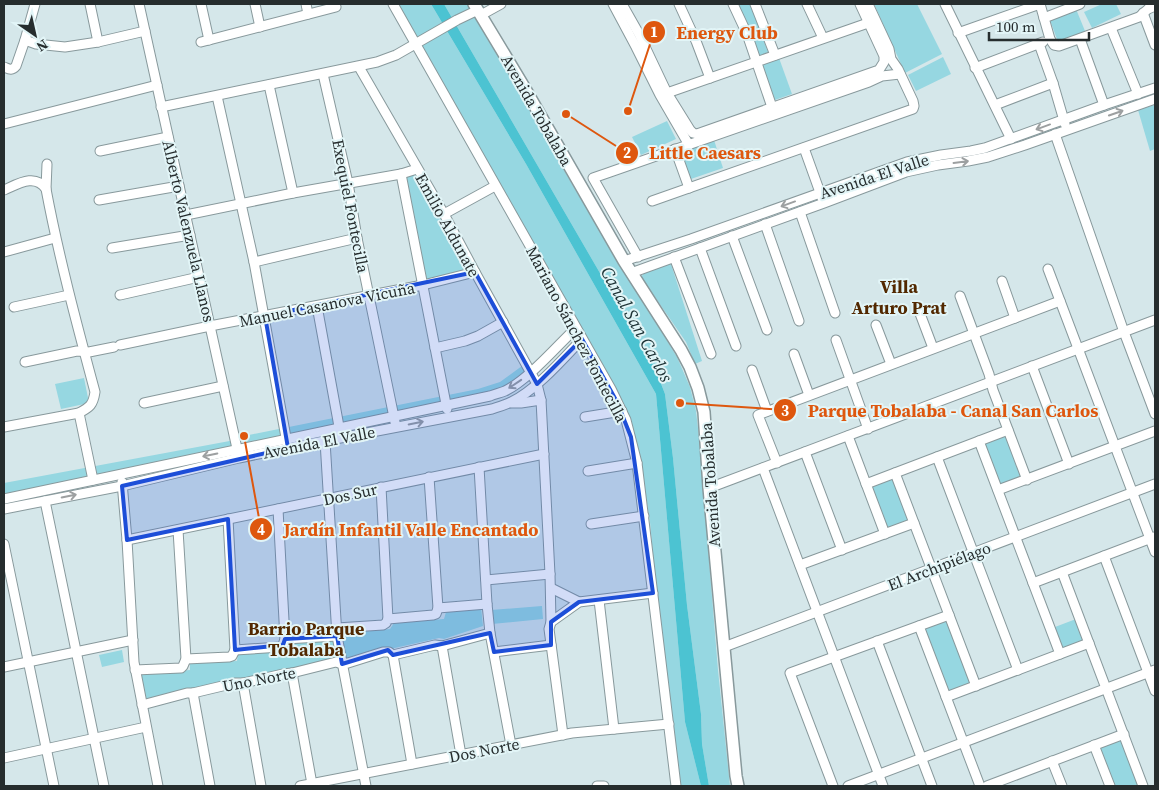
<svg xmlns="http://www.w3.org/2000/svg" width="1159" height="790" font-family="'Source Serif 4',serif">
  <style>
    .green { fill: #96d7e1 }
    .water { fill: #4cc3d2 }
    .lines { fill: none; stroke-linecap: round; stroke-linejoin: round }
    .minor-casing { stroke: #88999c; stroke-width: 11 }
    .major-casing { stroke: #88999c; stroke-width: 14 }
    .minor { stroke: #fff; stroke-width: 9 }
    .major { stroke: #fff; stroke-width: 11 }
    .oneway { stroke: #9da0a1 }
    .marked { fill: #1d4ed8; fill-opacity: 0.2; stroke: #1d4ed8; stroke-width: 4; stroke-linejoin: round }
    .labels { text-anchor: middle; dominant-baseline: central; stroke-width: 4; stroke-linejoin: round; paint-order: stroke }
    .street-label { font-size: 16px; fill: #262d2e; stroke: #e2f5f7 }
    .neighbourhood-label { font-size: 18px; font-weight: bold; fill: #522800; stroke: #e2f5f7 }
    .water-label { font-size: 18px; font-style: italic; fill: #1d3235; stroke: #e2f5f7 }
    .leader { fill: none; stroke: #de570e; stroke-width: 2 }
    .callout-dot { fill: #de570e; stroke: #e2f5f7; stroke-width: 2 }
    .mark-label { font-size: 15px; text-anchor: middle; font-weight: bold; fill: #fff }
    .callout-label { font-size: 18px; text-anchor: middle; font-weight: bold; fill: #de570e; stroke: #e2f5f7; stroke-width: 4; stroke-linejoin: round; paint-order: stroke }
  </style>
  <rect width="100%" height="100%" fill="#d5e7ea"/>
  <!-- green -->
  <g class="green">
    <polygon points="396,4 431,4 526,164 656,394 685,722 701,786 681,786 672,727 657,599 650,522 642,472 629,418"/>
    <polygon points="444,4 469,4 576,191 677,357 690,387 696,411 699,437 718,670 730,786 709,786 702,744 701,714 687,605 673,458 665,394 655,368"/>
    <polygon points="737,4 750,4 768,52 759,56"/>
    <polygon points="874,4 917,4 942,54 905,73"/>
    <polygon points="1102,4 1116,4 1121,14 1092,28 1084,12"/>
    <polygon points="1076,9 1085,31 1058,42 1050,20"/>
    <polygon points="943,57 951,74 916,91 908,75"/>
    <polygon points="779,58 792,94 775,100 762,64"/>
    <polygon points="1155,105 1155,149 1150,151 1138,110"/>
    <polygon points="667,121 676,139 641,155 632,137"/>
    <polygon points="714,140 723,168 688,180 679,152"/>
    <polygon points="417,169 475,272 423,285 401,174"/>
    <polygon points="671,264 702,361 695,364 686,342 641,277 645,272"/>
    <polygon points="526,363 531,372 505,391 246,446 244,436 478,389 500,382"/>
    <polygon points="84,378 89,403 61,409 55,384"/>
    <polygon points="1008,434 1025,478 999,488 982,444"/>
    <polygon points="235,440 237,449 4,496 4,483"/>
    <polygon points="895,477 911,520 886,530 869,487"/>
    <polygon points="542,606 543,619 492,624 491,610"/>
    <polygon points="481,607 483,626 444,639 439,638 346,659 342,634 390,629 394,623 444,619 446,612"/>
    <polygon points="947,618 972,684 948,693 923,628"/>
    <polygon points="1076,619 1085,641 1063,649 1055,627"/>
    <polygon points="333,638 337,660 144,699 141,674 190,670 190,663 237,661 238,653 291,650 292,641"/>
    <polygon points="122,650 124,662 102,667 99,655"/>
    <polygon points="1122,737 1141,786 1112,786 1097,747"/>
  </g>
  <!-- water -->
  <polygon class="water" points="431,4 444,4 655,368 665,394 673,458 687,605 701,714 702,744 709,786 701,786 685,722 656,394 526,164"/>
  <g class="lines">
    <!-- minor casing -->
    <g class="minor-casing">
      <g id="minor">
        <polyline points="90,4 98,42"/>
        <polyline points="139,4 238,453"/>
        <polyline points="201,4 209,40"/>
        <polyline points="255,4 260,27"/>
        <polyline points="306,4 308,14"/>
        <polyline points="393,4 611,389 626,420 637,463 676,786"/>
        <polyline points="613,4 636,47 660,95 689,145"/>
        <polyline points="622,4 639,34 667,93 690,130 693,133 697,134 879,70 884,62 884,56 860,4"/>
        <polyline points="679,4 696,41 710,78"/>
        <polyline points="733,4 747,34 774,113"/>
        <polyline points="755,4 775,55"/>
        <polyline points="807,4 823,38"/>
        <polyline points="945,4 1011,139"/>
        <polyline points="1040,4 1050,39 1054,45 1059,46 1139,17 1148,9 1155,6"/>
        <polyline points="1143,13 1155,45"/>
        <polyline points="481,15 501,4"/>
        <polyline points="1044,18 1080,4"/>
        <polyline points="1111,28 1138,94"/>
        <polyline points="958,33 1040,4"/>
        <polyline points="1080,39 1104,105"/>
        <polyline points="25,40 36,44 65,47 98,42 145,31"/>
        <polyline points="201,42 336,7"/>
        <polyline points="1039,44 1053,83 1065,124"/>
        <path d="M4 67C9 69 12 71 16 66L25 40 35 4"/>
        <polyline points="359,67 444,214 475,272 537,384 541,400 550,574 551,622 549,629 563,735"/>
        <polyline points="975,68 1043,42"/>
        <polyline points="323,74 348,183 357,238 395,422"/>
        <polyline points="269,85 293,193"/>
        <polyline points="667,93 868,23"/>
        <polyline points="217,96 254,262 287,443"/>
        <polyline points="995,105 1053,83"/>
        <polyline points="161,107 377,62 396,55 457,20 478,10"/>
        <polyline points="4,124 157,85"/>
        <polyline points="1055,134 1124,332 1155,414"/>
        <polyline points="804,148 822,198"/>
        <polyline points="675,149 689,188"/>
        <polyline points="100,151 168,137"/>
        <polyline points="401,174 447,409"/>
        <polyline points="46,189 47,164"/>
        <path d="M4 190C18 184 35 173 46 189 59 258 77 325 95 392 93 405 90 407 79 413L4 427"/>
        <polyline points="99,200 179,186"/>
        <polyline points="652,201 913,109 914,106 913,101 898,69 891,59 889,49 868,4"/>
        <polyline points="800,212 835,313"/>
        <polyline points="444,214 495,186"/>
        <polyline points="186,215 293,193 401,174 417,169"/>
        <polyline points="765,224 799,321"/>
        <polyline points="732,236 767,330"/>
        <polyline points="112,248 190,235"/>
        <polyline points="700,248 736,346"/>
        <polyline points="4,252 55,238"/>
        <polyline points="638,257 593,178 869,82 882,76 900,74"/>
        <polyline points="674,257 711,354"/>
        <polyline points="624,261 691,239 907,162 941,155 971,151 985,148 1104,105 1155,88"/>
        <polyline points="254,262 357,238"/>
        <polyline points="1048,269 1155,552"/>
        <polyline points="631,273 824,203 906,172 938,165 968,161 988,157 1025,145 1155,99"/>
        <polyline points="1002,281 1015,318"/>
        <polyline points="120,295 199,277"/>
        <polyline points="960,296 989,374 993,390 1027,480"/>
        <polyline points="317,306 340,432"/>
        <polyline points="14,307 69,295"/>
        <polyline points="919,311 933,348"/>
        <polyline points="876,325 891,364"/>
        <polyline points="836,340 868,429"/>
        <polyline points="120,345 210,326 423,285 475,272"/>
        <polyline points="435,348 465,341 478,336 503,322"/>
        <polyline points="794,354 809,395"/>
        <polyline points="25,362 77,351 89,352 114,347"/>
        <polyline points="1032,366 1069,464"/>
        <polyline points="752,370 767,411"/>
        <polyline points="144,403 223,386"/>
        <polyline points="511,403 521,403 541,400"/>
        <polyline points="79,413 93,480"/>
        <polyline points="585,417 622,411"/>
        <polyline points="848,436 885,534"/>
        <polyline points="325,441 337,636 366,786"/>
        <polyline points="979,441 1060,654"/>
        <polyline points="805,452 842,550"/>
        <polyline points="937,457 1018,670"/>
        <polyline points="777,463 758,415 1060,301"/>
        <polyline points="479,467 487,604 490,633 511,745"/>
        <polyline points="763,468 883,786"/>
        <polyline points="588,471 637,463"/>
        <polyline points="895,473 976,686"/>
        <polyline points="122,482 127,540 134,662 158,786"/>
        <polyline points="866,484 1008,430"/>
        <polyline points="381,487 388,619"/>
        <polyline points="709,488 1155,320"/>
        <polyline points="998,490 1155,431"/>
        <path d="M4 499 490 396C495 394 500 393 505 391 528 380 557 346 576 328"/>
        <polyline points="45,501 104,786"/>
        <path d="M4 509 122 486 239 458 288 448 492 409C498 407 505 405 511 402 535 391 563 359 582 339"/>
        <polyline points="228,519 235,650"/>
        <polyline points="591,524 644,516"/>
        <polyline points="127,540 544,454"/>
        <polyline points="4,544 54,786"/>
        <polyline points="1104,556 1155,691"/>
        <polyline points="800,565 914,523"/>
        <polyline points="1062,572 1143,786"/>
        <polyline points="486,580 550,574"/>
        <polyline points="1033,583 1154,537"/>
        <polyline points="551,588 579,602"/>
        <polyline points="599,600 614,729"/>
        <polyline points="438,608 487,604"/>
        <polyline points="551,622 579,602 653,593"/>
        <polyline points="919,626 980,786"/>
        <polyline points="337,628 383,625 386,623 388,619 433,615 436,614 438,608 429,477"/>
        <polyline points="285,639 337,636"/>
        <polyline points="877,641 932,786"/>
        <polyline points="442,646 461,755"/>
        <polyline points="724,647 1155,484"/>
        <polyline points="235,650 281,647 283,645 285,639 278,509"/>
        <polyline points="494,652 551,645"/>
        <polyline points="393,655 412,764"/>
        <polyline points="186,659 229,657 232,656 235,650"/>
        <polyline points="4,667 133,640"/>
        <polyline points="135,670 181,668 183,666 186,659 178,530"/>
        <polyline points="292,673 312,784"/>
        <polyline points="243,683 261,786"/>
        <polyline points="193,693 210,786"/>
        <polyline points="946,697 1089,643"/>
        <polyline points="142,705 187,693 193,693 235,683 243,683 283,674 292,673 336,662 342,664 348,663 383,652 389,652 393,655 435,645 442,646 490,633"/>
        <polyline points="1094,745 1110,786"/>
        <polyline points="4,758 146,727"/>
        <polyline points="1052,761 1062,786"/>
        <polyline points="300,786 572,733 669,724"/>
        <polyline points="597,786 604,786"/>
        <polyline points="833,786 790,673 949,615"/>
        <polyline points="848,786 1155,670"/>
        <polyline points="987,786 1124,734"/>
      </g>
    </g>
    <!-- major casing -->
    <g class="major-casing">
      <polyline id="major" points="474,4 524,87 624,261 681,350 690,367 698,388 704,412 709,488 736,776 738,786"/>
    </g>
    <!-- minor -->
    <use href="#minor" class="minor"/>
    <!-- major -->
    <use href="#major" class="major"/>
  </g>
  <!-- one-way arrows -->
  <defs><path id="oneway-shaft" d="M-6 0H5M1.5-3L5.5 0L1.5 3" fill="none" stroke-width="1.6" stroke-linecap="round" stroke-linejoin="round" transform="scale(1.25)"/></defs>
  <g class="oneway">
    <use href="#oneway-shaft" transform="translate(1116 113) rotate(-19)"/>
    <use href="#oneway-shaft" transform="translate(1043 127) rotate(160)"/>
    <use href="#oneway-shaft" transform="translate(961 162) rotate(-7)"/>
    <use href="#oneway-shaft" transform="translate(788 204) rotate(160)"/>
    <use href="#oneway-shaft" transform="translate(515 384) rotate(146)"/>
    <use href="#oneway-shaft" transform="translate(416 423) rotate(-11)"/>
    <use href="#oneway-shaft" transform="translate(210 455) rotate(168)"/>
    <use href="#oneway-shaft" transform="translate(69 496) rotate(-11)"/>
  </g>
  <!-- marked area -->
  <path class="marked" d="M475 272 537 384 582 339 617 402 631 437 653 593 579 602 551 622V645L494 652 490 633 393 655 388 650 342 664 337 636 285 639 283 645 235 650 228 519 127 540 122 486 288 448 265 316Z"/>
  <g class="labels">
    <!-- street labels -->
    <g class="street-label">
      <text transform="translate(537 110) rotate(60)">Avenida Tobalaba</text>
      <text transform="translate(874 176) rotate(-18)">Avenida El Valle</text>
      <text transform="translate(351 206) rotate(79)">Exequiel Fontecilla</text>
      <text transform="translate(448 225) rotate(61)">Emilio Aldunate</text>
      <text transform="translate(189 231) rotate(77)">Alberto Valenzuela Llanos</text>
      <text transform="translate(327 304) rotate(-11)">Manuel Casanova Vicuña</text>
      <text transform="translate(577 334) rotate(62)">Mariano Sánchez Fontecilla</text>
      <text transform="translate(319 442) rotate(-11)">Avenida El Valle</text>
      <text transform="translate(710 485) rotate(-94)">Avenida Tobalaba</text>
      <text transform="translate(350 494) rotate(-12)">Dos Sur</text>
      <text transform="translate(939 566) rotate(-21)">El Archipiélago</text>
      <text transform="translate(259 679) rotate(-11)">Uno Norte</text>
      <text transform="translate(484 750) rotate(-11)">Dos Norte</text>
    </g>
    <!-- neighbourhood labels -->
    <g class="neighbourhood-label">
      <text x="899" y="286">Villa<tspan x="899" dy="21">Arturo Prat</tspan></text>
      <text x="306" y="628">Barrio Parque<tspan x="306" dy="21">Tobalaba</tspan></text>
    </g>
    <!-- water labels -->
    <g class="water-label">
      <text transform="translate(637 324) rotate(61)">Canal San Carlos</text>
    </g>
  </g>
  <!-- callouts -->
  <path class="leader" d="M628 111L654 32M566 114L627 153M680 403L785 410M244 436L261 529"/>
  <g class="callout-dot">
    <circle cx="628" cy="111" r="5"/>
    <circle cx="566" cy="114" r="5"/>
    <circle cx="680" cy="403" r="5"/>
    <circle cx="244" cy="436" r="5"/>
    <circle cx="654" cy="32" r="12"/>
    <circle cx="627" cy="153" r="12"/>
    <circle cx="785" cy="410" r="12"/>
    <circle cx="261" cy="529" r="12"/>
  </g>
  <g class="mark-label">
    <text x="654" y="37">1</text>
    <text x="627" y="158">2</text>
    <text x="785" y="416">3</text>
    <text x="261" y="535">4</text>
  </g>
  <g class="callout-label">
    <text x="727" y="39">Energy Club</text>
    <text x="705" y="159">Little Caesars</text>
    <text x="953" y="417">Parque Tobalaba - Canal San Carlos</text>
    <text x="411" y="536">Jardín Infantil Valle Encantado</text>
  </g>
  <!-- border -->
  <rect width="1159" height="790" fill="none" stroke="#262d2e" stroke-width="10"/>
  <!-- north arrow -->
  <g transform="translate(35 35) rotate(146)" stroke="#e2f5f7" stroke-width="4" paint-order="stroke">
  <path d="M0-4L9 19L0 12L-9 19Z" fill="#262d2e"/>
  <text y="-8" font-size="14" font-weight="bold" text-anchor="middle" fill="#262d2e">N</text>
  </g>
  <!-- scale -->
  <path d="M989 32v8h100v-8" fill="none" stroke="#262d2e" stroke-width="2.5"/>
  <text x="996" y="32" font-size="15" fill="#262d2e" stroke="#e2f5f7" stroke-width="4" paint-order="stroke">100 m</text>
</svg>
